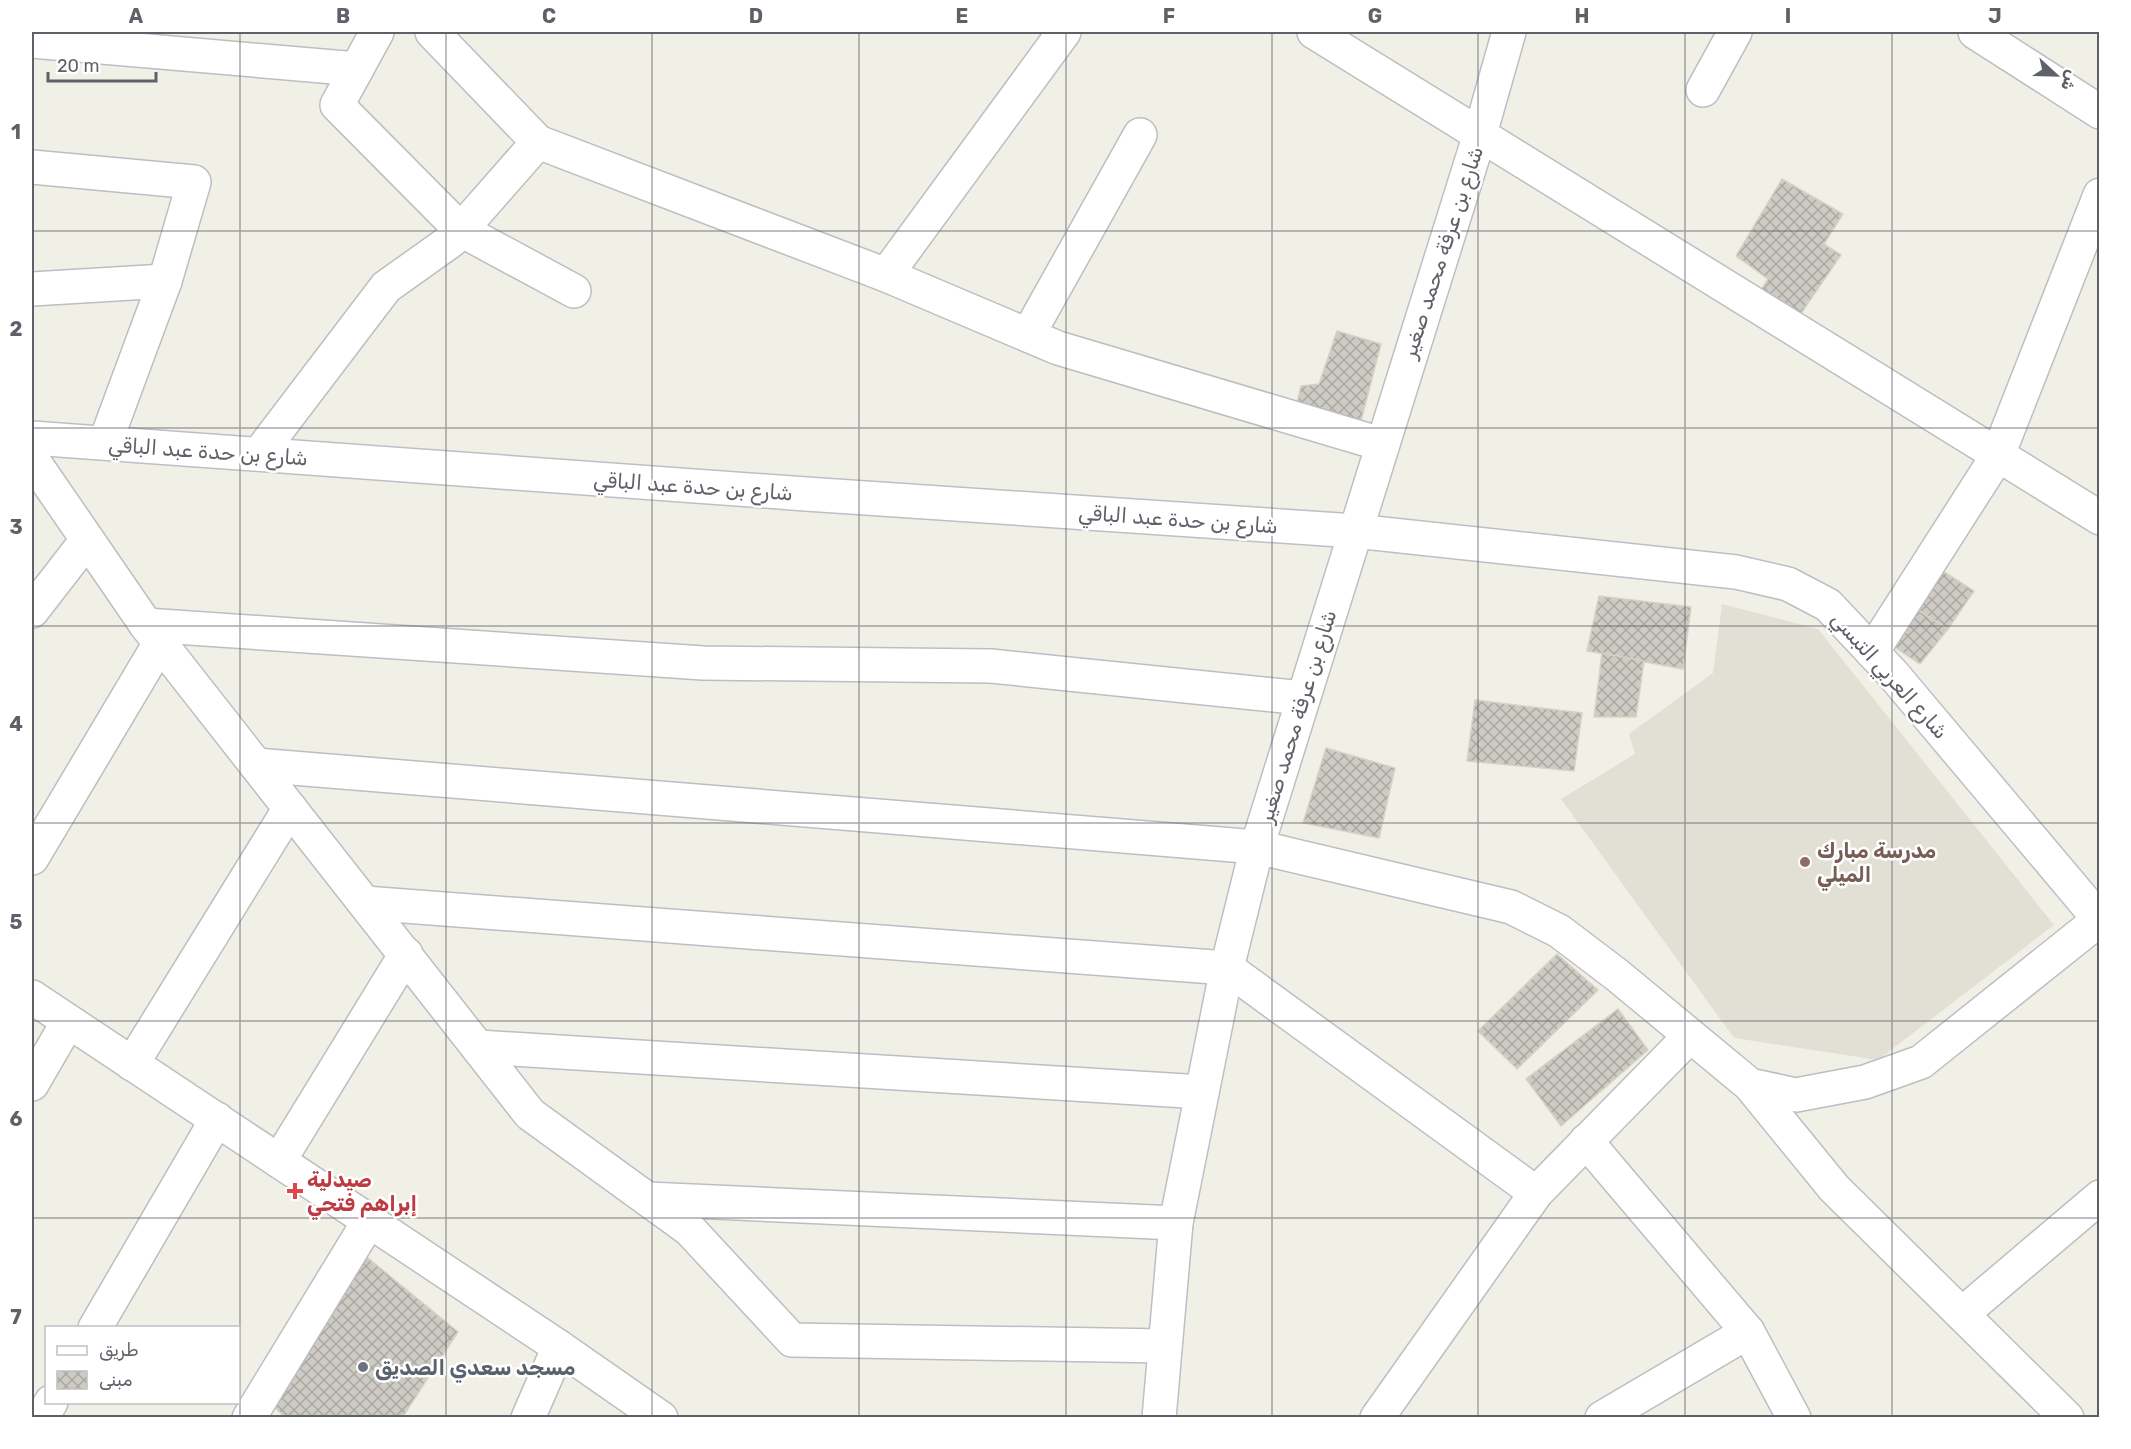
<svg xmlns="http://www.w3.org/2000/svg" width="2131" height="1449" font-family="Rubik,Vazirmatn,sans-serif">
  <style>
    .education { fill: #e2e0d5 }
    .building { fill: url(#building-cross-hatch); stroke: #d7d3c4; stroke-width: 1.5 }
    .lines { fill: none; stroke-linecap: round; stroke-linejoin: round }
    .street-casing { stroke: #bbbec3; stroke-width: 36 }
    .secondary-casing { stroke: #bcbfc5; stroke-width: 36 }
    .street { stroke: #fff; stroke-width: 33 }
    .secondary { stroke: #fff; stroke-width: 33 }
    .grid { fill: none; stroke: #5e6168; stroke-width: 1.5; stroke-opacity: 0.55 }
    .education-dot { fill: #8d6e63; stroke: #fff; stroke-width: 2 }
    .health-dot { fill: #e0444e; stroke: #fff; stroke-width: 2 }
    .worship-dot { fill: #6b7280; stroke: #fff; stroke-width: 2 }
    .labels { text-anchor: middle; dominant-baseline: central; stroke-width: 5; stroke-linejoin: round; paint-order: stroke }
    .street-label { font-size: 21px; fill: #5e6168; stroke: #fff }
    .education-label { font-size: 21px; font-weight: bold; fill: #785e54; stroke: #fff; text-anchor: start }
    .health-label { font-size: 21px; font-weight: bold; fill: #be3a42; stroke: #fff; text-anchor: start }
    .worship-label { font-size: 21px; font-weight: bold; fill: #5b616d; stroke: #fff; text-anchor: start }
    .neatline { fill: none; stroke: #5e6168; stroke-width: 2 }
    .grid-label { font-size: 20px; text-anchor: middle; font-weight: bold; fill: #5e6168 }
  </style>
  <defs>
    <pattern id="building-cross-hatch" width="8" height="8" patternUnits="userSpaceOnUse" patternTransform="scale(1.5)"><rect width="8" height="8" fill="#cdcbc3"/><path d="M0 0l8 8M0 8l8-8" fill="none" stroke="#aaa8a2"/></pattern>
  </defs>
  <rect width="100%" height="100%" fill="#f1f0e7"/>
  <!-- education -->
  <polygon class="education" points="1722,604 1818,629 2054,925 1878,1060 1734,1038 1561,799 1635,754 1629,734 1713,673"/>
  <!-- building -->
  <g class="building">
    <polygon points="1782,179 1843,214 1824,244 1841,255 1800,315 1761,290 1768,279 1736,256"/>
    <polygon points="1337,331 1381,344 1361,421 1296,407 1301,386 1319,384"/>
    <polygon points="1935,566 1974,591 1948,629 1910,605"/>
    <polygon points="1599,596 1691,607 1683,669 1587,651"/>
    <polygon points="1910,605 1948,629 1920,664 1887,642"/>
    <polygon points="1602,653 1644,661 1636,717 1594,717"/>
    <polygon points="1475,700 1582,713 1574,771 1467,761"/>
    <polygon points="1326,748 1395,768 1379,838 1303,823"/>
    <polygon points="1557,954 1598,990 1517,1069 1478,1031"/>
    <polygon points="1618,1009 1648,1050 1561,1126 1526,1079"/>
    <polygon points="363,1254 458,1332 402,1418 286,1418 268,1401"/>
  </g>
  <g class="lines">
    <!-- street casing -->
    <g class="street-casing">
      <g id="street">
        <polyline points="377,32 337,105 461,230 574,291"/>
        <polyline points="432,32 538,142 886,275 1058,348 1381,444"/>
        <polyline points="1314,32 2100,518"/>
        <polyline points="1975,32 2100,112"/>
        <polyline points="32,41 357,69"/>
        <polyline points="1703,90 1735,32"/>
        <polyline points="32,167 194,182 165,281 105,443"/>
        <polyline points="886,275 1064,32"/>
        <polyline points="32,289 165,281"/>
        <polyline points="1028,335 1140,135"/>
        <polyline points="259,454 386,287 452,240 538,142"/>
        <polyline points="32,459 146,625 530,1114 690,1230 792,1340 1165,1346"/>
        <polyline points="32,611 87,540"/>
        <polyline points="146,625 703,663 991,666 1303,698"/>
        <polyline points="1872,652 1998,455 2100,195"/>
        <polyline points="256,765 1257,847 1511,907 1559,931 1617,975 1750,1085 1796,1095 1865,1082 1921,1062 2099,920"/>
        <polyline points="32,858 160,643"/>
        <polyline points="365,903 1227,968 1536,1193"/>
        <polyline points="32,997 559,1347 661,1418"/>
        <polyline points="479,1047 1202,1092"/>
        <polyline points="132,1064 290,808"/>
        <polyline points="32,1084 68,1022"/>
        <polyline points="1750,1085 1834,1188 2067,1418"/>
        <polyline points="1586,1141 1748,1332 1794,1418"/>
        <polyline points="279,1161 406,954"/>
        <polyline points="648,1199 1176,1223"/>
        <polyline points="1962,1314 2100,1197"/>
        <polyline points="95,1328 217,1119"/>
        <polyline points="42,1418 51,1402"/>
        <polyline points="249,1418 369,1221"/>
        <polyline points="528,1418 559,1347"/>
        <polyline points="1377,1418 1536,1193 1690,1036"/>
        <polyline points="1602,1418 1748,1332"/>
      </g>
    </g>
    <!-- secondary casing -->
    <g class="secondary-casing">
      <g id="secondary">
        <polyline points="32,438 806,494 1355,531 1736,572 1788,584 1828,605 1892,673 2100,920"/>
        <polyline points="1159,1418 1176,1223 1227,968 1257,847 1480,134 1509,32"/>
      </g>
    </g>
    <!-- street -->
    <use href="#street" class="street"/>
    <!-- secondary -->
    <use href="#secondary" class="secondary"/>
  </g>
  <!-- grid -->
  <path class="grid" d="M240 32V1418M446 32V1418M652 32V1418M859 32V1418M1066 32V1418M1272 32V1418M1478 32V1418M1685 32V1418M1892 32V1418M32 231H2100M32 428H2100M32 626H2100M32 823H2100M32 1021H2100M32 1218H2100"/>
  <!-- markers -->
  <circle class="education-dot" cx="1805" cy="862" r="6"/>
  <path class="health-dot" d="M292 1182h6v6h6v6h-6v6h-6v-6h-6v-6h6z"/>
  <circle class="worship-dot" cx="363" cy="1367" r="6"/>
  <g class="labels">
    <!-- street labels -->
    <g class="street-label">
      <text transform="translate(1442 252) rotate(-72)">شارع بن عرفة محمد صغير</text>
      <text transform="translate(208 451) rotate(4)">شارع بن حدة عبد الباقي</text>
      <text transform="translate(693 486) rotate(4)">شارع بن حدة عبد الباقي</text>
      <text transform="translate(1178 519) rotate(4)">شارع بن حدة عبد الباقي</text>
      <text transform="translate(1890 675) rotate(48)">شارع العربي التبسي</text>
      <text transform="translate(1297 716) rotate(-73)">شارع بن عرفة محمد صغير</text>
    </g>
    <!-- education labels -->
    <g class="education-label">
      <text x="1817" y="850">مدرسة مبارك<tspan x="1817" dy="24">الميلي</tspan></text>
    </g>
    <!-- health labels -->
    <g class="health-label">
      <text x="307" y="1179">صيدلية<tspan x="307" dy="24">إبراهم فتحي</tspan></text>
    </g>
    <!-- worship labels -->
    <g class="worship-label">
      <text x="375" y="1367">مسجد سعدي الصديق</text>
    </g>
  </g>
  <!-- border -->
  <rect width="2131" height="1449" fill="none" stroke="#ffffff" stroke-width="66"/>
  <!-- legend -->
  <rect x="45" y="1326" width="195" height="78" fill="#ffffff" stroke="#bfc0c3" stroke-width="1.5"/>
  <rect x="57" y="1346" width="30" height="9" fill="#ffffff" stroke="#bfc0c3" stroke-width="1.5"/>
  <text x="99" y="1356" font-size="18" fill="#5e6168">طريق</text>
  <rect x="57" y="1371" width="30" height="18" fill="url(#building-cross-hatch)" stroke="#bfc0c3" stroke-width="1.5"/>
  <text x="99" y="1386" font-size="18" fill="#5e6168">مبنى</text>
  <!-- north arrow -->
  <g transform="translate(2056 75) rotate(112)" stroke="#ffffff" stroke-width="4.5" paint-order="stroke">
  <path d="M0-4.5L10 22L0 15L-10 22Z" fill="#5e6168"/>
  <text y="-9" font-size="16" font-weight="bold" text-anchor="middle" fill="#5e6168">ش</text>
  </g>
  <!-- scale -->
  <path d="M48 72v9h108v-9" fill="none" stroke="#5e6168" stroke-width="3"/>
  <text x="57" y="72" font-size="18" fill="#5e6168" stroke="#ffffff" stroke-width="4.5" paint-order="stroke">20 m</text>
  <rect x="33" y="33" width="2065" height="1383" class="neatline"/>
  <g class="grid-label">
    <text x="136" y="23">A</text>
    <text x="343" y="23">B</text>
    <text x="549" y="23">C</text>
    <text x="756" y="23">D</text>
    <text x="962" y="23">E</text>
    <text x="1169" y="23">F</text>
    <text x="1375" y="23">G</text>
    <text x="1582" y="23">H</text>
    <text x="1788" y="23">I</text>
    <text x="1995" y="23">J</text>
    <text x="16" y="139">1</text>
    <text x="16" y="336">2</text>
    <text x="16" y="534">3</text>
    <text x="16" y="731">4</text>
    <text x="16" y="929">5</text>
    <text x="16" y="1126">6</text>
    <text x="16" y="1324">7</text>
  </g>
</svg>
